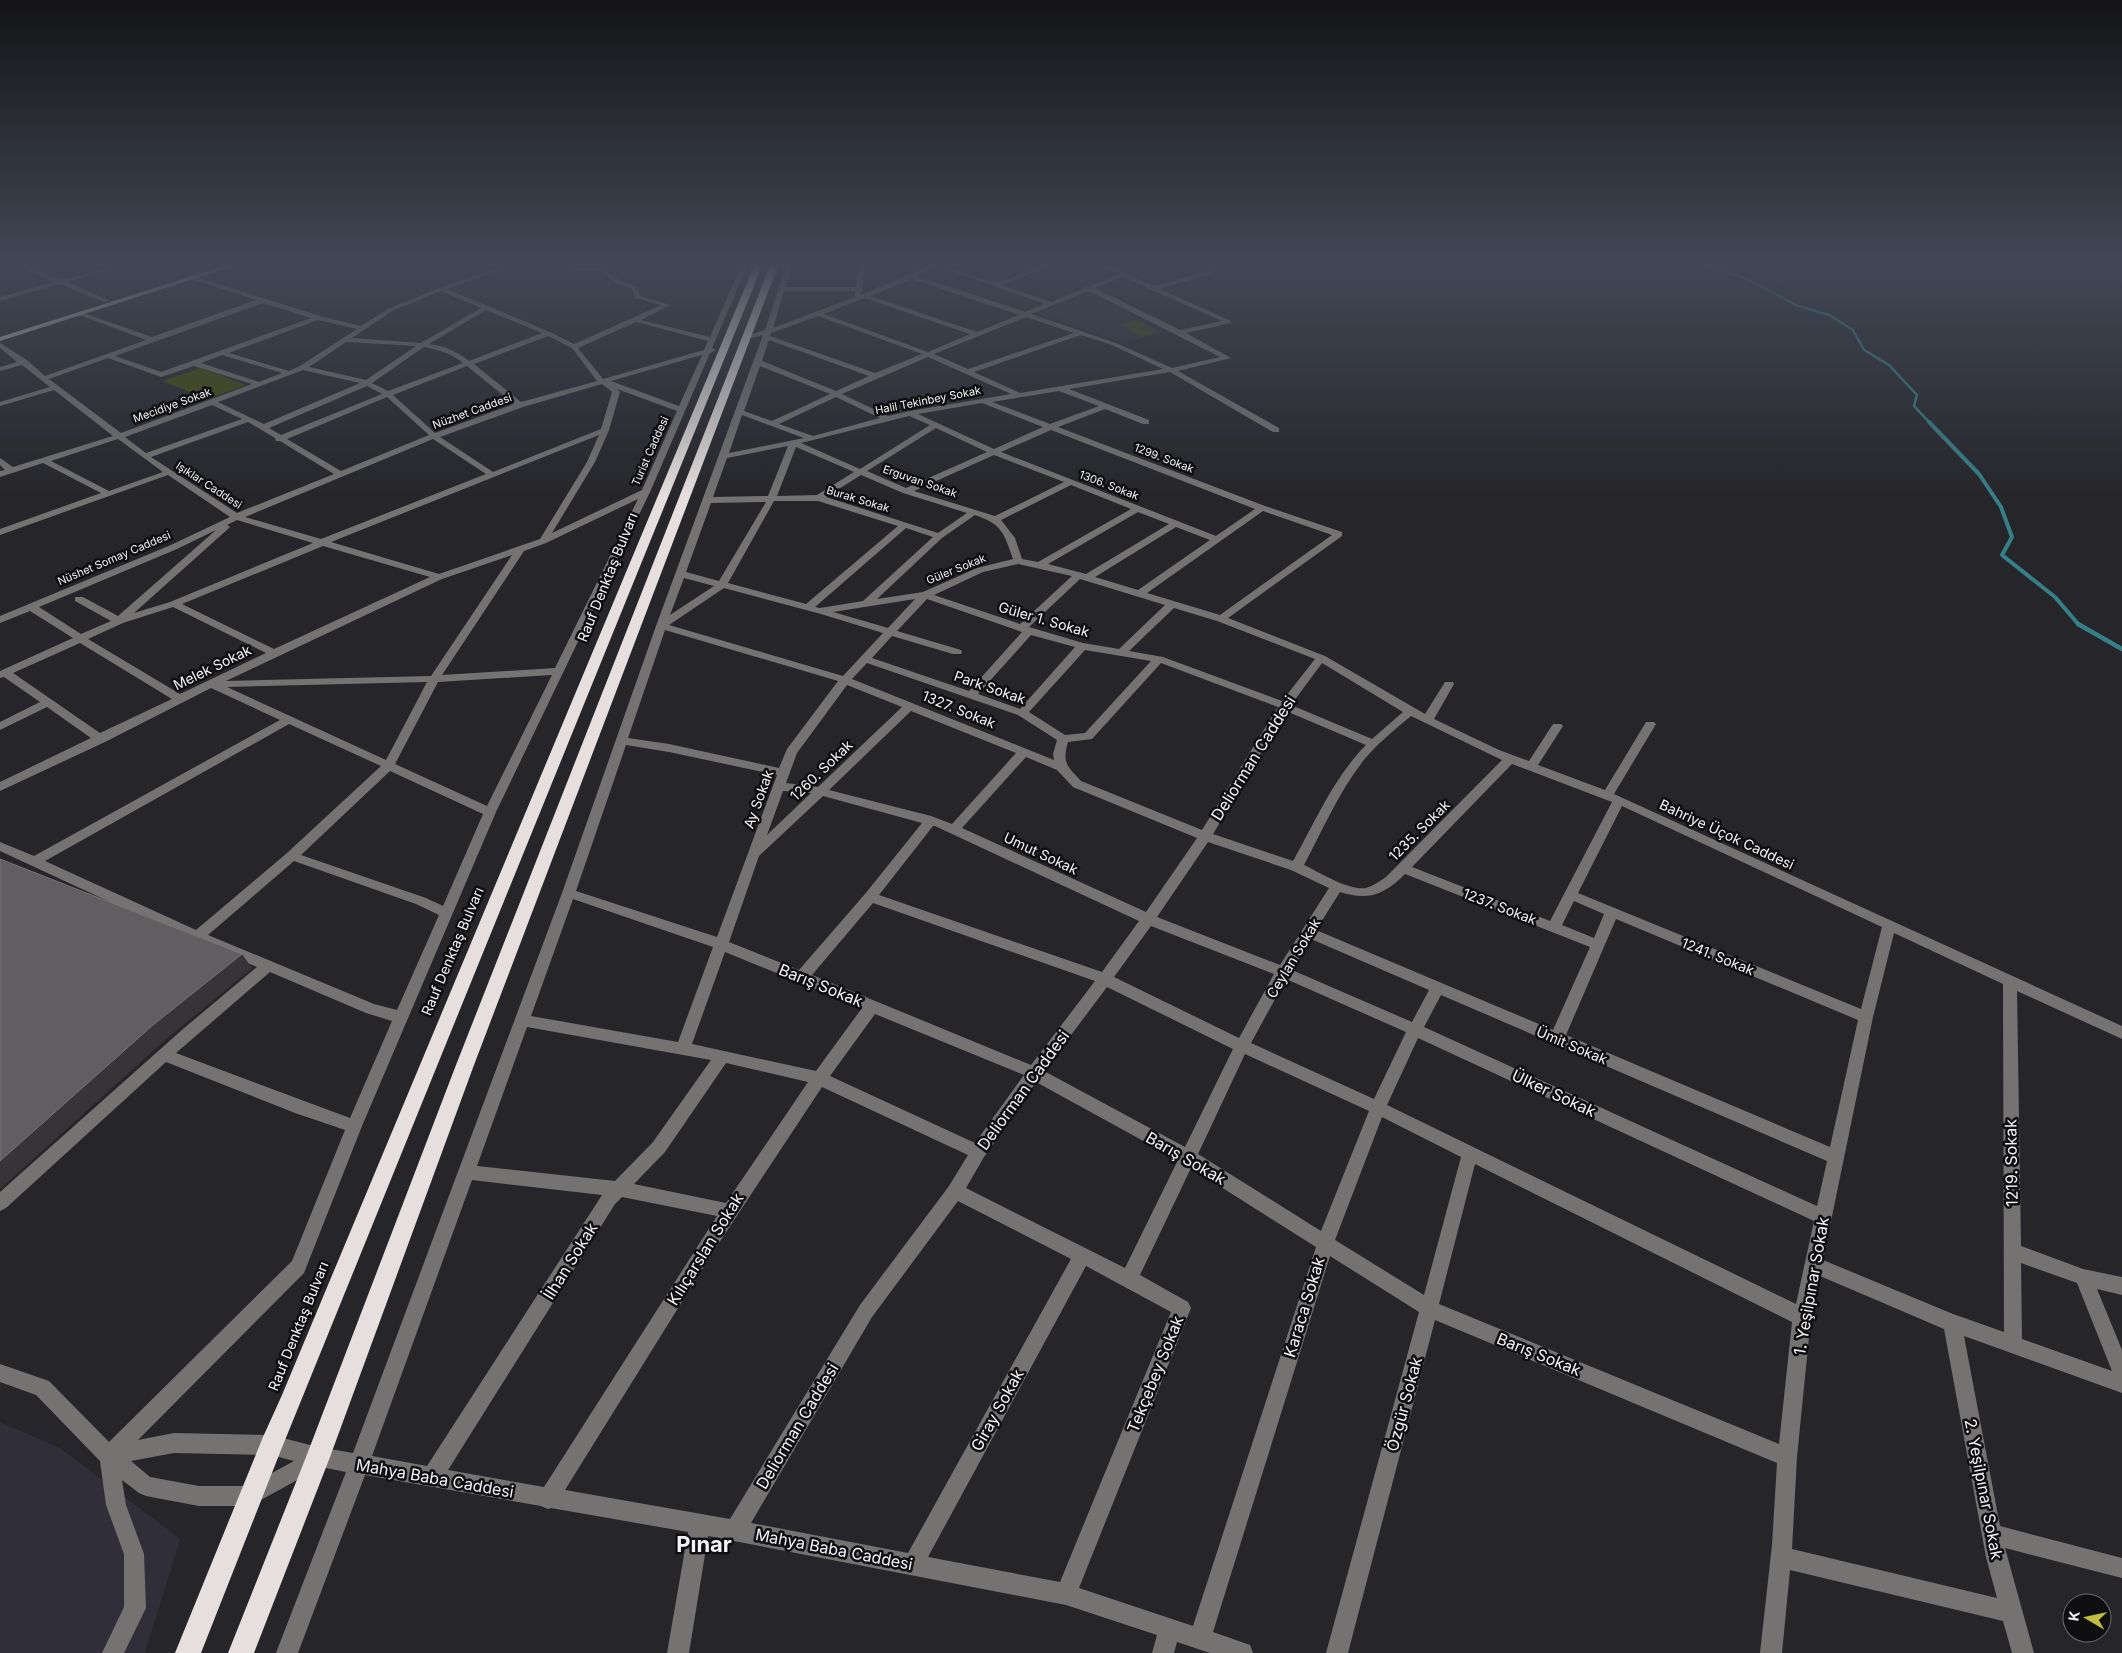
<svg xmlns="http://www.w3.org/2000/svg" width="2122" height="1653" font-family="Inter,sans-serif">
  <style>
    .built { fill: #302f39 }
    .green { fill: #434904 }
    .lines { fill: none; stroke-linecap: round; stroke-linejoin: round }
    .stream-far2 { stroke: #358088; stroke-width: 2.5 }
    .stream-far1 { stroke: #358088; stroke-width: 4 }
    .stream { stroke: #358088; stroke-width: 4.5 }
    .minor { fill: #757372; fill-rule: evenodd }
    .major { fill: #c6c0bf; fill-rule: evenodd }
    .highway { fill: #e6dfdd; fill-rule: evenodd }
    .shaded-wall { fill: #373438 }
    .building { fill: #615d60; stroke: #787477 }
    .labels { text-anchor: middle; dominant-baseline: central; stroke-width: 5; stroke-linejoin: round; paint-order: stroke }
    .far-street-label { font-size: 11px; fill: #f3f2f6; stroke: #0f0f11 }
    .street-label { font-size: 14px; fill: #f3f2f6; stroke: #0f0f11 }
    .near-street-label { font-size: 16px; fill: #f3f2f6; stroke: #0f0f11 }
    .near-district-label { font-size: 22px; font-weight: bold; fill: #f3f2f6; stroke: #0f0f11 }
  </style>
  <rect width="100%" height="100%" fill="#26262a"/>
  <!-- built -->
  <g class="built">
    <polygon points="1090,293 1164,333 1121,343 1037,312"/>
    <polygon points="0,1422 60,1448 180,1539 145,1653 0,1653"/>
  </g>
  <!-- green -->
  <g class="green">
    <polygon points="1137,320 1159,332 1142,337 1120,324"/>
    <polygon points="201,368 246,385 207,399 162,381"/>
  </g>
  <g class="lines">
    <!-- stream-far2 -->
    <polyline class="stream-far2" points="1704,266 1745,278 1798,306 1829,315 1853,330 1864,350 1889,365 1917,395 1914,406 1930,423"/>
    <!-- stream-far1 -->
    <polyline class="stream-far1" points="1929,422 1979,474 2001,507 2012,537 2002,555 2055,597 2079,625"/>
    <!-- stream -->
    <polyline class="stream" points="2078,624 2122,649"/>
    <!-- minor -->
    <g class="minor">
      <path d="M19 266C34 266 45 277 60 279 70 281 104 266 121 266L67 282 108 300V302H104L60 284 0 301V297L54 282Z"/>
      <path d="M502 266H511L447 289 550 332 574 344 661 305 635 298 632 289 616 283 599 271H575L560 266 602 268 620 281 637 287 640 296 670 305 641 320 710 337 741 266H747L712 348 716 350 710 353 650 492 496 812 362 1126 304 1273 138 1440 174 1433 271 1435 318 1447 353 1453 562 893 656 626 763 335 747 339 744 337 765 330 786 266H792L785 287H856L859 266H865L861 295 928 266H936L917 276 1025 312 1045 304 937 266C957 266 974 280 994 282 1005 284 1033 266 1050 266L1001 285 1051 302 1118 274 1101 266H1109L1154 286 1211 270 1213 273 1160 289 1231 321V323L1186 333 1231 358 1178 371 1279 428V432H1273L1170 372 1069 389 1149 420V424H1143L1105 409 1058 427 1265 506 1342 532V536L1228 618 1325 656 1425 714 1445 682H1453L1454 684 1434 719 1499 750 1529 761 1553 724H1561L1563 726 1538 765 1605 790 1646 722H1654L1656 724 1614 794 2122 1026V1039L2017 991 2021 1246 2083 1269 2122 1277V1295L2097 1289 2122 1350V1393L1964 1336 2000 1526 2122 1558V1578L2005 1548 2034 1653H2012L2003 1621 1790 1570 1782 1653H1760L1772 1545 1777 1463 1435 1320 1348 1653H1326L1419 1312 1330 1256 1213 1632 1250 1645 1253 1653H1210L1177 1642 1174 1653H1152L1157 1635 1066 1605 708 1536 689 1653H667L688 1532 551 1508 548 1509 541 1506 365 1475 298 1653H276L346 1472 321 1467 250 1506H199L146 1496 139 1493 122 1480 126 1505 144 1554 146 1608 124 1653H102L124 1607V1554L106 1505 100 1461 36 1395 0 1382V1364L49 1381 109 1442 292 1261 345 1130 295 1113 166 1062 6 1208 0 1211V1192L183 1029 257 967 192 940 0 851V842L34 856 280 720 211 688 105 742 0 791V782L91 738 47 707 0 730V722L40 702 4 677 0 678V671L73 638 30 611 0 623V616L171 545 230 517 168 475 0 535V529L101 493 43 463 0 477V471L5 470 0 465V458L13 467 113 436 54 390 0 406V402L50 387 22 365 0 371V367L17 362 0 348V343L27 360 45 376 146 340 77 314V312H81L152 337 256 300 191 279V277L193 276 320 316 361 326 388 309 439 288ZM1123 277 1222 321 1180 330 1095 288ZM912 279 1019 315 977 332 870 296ZM441 291 481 308 421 343 352 338 392 311ZM784 291H855V297L773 328ZM1089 291 1220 357 1172 368 1116 343 1031 314ZM864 298 970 334 928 352 824 314ZM263 303 311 318 161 372 115 356ZM486 310 542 333 469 361C457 351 444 346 429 344ZM818 316 922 354 875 373 770 336 771 333ZM1026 317 1074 333 968 369 934 354ZM318 320 357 329 300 366 289 371 229 353ZM636 322 708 341 704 350 603 379 578 348ZM1081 335 1112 345 1163 369 1020 393 974 372ZM548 336 572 348 597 381 521 402 474 364ZM769 340 869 376 836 391 762 361ZM346 342 416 346 366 380 309 367ZM424 347C438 350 451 353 463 363L388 391 372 383ZM222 355 282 373 259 382 201 363ZM702 355 679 406 611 381ZM928 357 1011 394 910 411 888 416 842 394ZM108 358 161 377 194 366 252 384 121 433 49 379ZM467 366 514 404 435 433 393 395ZM760 366 830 394 772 421 744 411ZM303 370 360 383 264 424 218 402ZM602 384 612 392 601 429 493 472 440 437 523 407ZM367 386 382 394 281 435 269 428ZM617 389 677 411 642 490 552 533 595 462 609 430 620 392ZM1059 391 1099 406 1050 424 992 402ZM387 397 429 435 341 471 287 439ZM836 397 880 418 813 436 779 424ZM982 403 1043 427 994 449 918 414ZM212 405 242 419 146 453 125 437ZM742 415 804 438 729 453ZM909 416 930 425 860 469 801 443ZM248 422 275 438 276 441H280L334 474 237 513 151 457ZM936 428 987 452 906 488 867 471ZM1051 430 1255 509 1216 536 1001 452ZM599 435 587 462 540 539 439 574 331 542ZM118 439 163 472 109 491 51 461ZM433 439 486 474 321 539 245 517ZM788 446 768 496 713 497 727 458ZM796 447 854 472 817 495 777 496ZM994 455 1064 482 995 516 914 491ZM861 475 903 493 967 513 938 533 826 497ZM1071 485 1131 509 1038 562 1022 559 1015 538 1001 520ZM638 499 555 668 442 675 524 551 546 543ZM774 501H818L898 526 806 604 728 583ZM766 502 719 581 686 572 711 503ZM1263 511 1332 535 1220 615 1147 593ZM1138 512 1169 524 1086 574 1048 564ZM975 515C1002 524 1004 533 1013 559L977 568 923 592 877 599 942 538ZM237 520 313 543 170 602 134 613 228 529 230 527 227 525ZM1176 527 1210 540 1138 590 1095 577ZM906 528 933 537 863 601 820 608 815 607ZM216 530 118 616 83 597H75V601L111 621 81 634 39 607 177 549ZM323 546 430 577 274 649 182 604ZM512 555 431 676 226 681 442 579ZM1018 564 1072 576 1020 624 934 595 983 572ZM684 578 714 586 670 615ZM1080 579 1165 605 1119 649 1083 643 1029 627ZM724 588 821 614 883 633 843 676 669 625ZM915 599 888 628 833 612ZM927 599 1022 632 969 691 872 658 892 636 953 654H961L962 652 961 650 897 631ZM173 607 266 653 180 694 88 639 123 623ZM1174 608 1217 621 1315 659 1282 701 1163 657 1129 651ZM665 630 838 681 787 749 779 768 669 744 628 738ZM1031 635 1075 647 1020 709 978 694ZM80 643 172 699 100 733 13 673ZM1085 650 1151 661 1085 733 1065 735 1029 712ZM867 663 1018 715 1057 740 1053 754 1054 760 852 679ZM1161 663 1278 707 1202 830 1081 781C1067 766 1062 763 1068 742L1092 739ZM1322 663 1403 712 1372 739 1291 705ZM552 675 487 806 395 764 438 682ZM427 682 386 760 227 687ZM847 685 902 707 818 787 786 783 797 753ZM911 711 1016 753 952 824 931 816 829 790ZM1286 711 1366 745C1334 777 1315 822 1293 861L1213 834ZM1411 716 1502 760 1386 877C1380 881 1373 886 1366 888 1349 891 1319 872 1304 865 1322 831 1339 792 1363 761 1377 744 1394 730 1411 716ZM289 724 381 766 287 853 196 930 45 861ZM626 745 669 752 777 775 717 937 576 891ZM1026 757 1057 770 1073 787 1197 838 1146 912 962 828ZM1512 764 1612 802 1550 921 1412 867ZM390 771 483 814 443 906 426 898 301 855ZM783 791 811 793 767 835ZM823 796 922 823 865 894 799 970 729 942 759 856ZM1622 806 1882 927 1861 1009 1578 893ZM933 826H935L1139 921 1102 972 879 895ZM1208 842 1291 870 1329 888 1280 965 1157 917ZM294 861 416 904 439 915 397 1010 374 1004 208 935ZM1405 874 1590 947 1553 1030 1316 930 1340 892C1368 901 1384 895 1405 874ZM573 899 713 947 678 1042 531 1016ZM1574 901 1604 914 1594 938 1562 925ZM873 903 1095 981 1031 1065 812 975ZM1616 919 1858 1020 1830 1147 1566 1035ZM1151 926 1274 974 1239 1038 1114 977ZM1894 933 2003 984 2004 1332 1953 1314 1823 1260 1873 1017ZM1311 939 1429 990 1412 1022 1292 970ZM725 952 862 1008 816 1071 692 1044ZM270 972 366 1013 392 1021 350 1118 176 1053ZM1286 979 1406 1032 1374 1099 1251 1043ZM1107 987 1233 1049 1185 1147 1044 1071ZM1441 995 1827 1161 1817 1206 1424 1027ZM875 1014 1024 1075 975 1143 830 1076ZM527 1027 711 1060 653 1142 615 1181 477 1166ZM1418 1038 1814 1221 1796 1304 1387 1105ZM1245 1054 1369 1111 1321 1231 1198 1154ZM726 1063 808 1082 726 1203 634 1184 665 1152ZM1036 1082 1178 1160 1125 1268 966 1188 984 1157ZM822 1087 968 1155 949 1186 860 1305 730 1519 565 1490 711 1255ZM1382 1117 1461 1157 1424 1295 1335 1240ZM1475 1164 1792 1322 1779 1444 1439 1304ZM1191 1168 1316 1247 1193 1626 1079 1588 1191 1308 1188 1302 1140 1275ZM472 1180 602 1195 427 1466 372 1456ZM622 1197 717 1216 544 1487 448 1470 615 1204ZM958 1201 1071 1259 908 1553 751 1523 872 1317ZM2021 1263 2077 1283 2112 1371 2022 1339ZM1086 1266 1171 1312 1060 1582 928 1557ZM1820 1276 1944 1329 1986 1557 1997 1598 1792 1549 1797 1457 1811 1317ZM174 1453 271 1455 294 1461 248 1486H199L150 1477 131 1461Z"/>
    </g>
    <!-- major -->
    <polygon class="major" points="224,266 234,266 0,341 0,337"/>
    <!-- highway -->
    <g class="highway">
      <polygon points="754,266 762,266 281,1450 201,1653 175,1653 263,1437 282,1395"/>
      <polygon points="770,266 778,266 474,1065 330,1457 254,1653 228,1653 306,1457 456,1065"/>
    </g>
  </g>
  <!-- shaded-wall -->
  <polygon class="shaded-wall" points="242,954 252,968 165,1040 0,1189 0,1161 153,1025"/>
  <!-- building -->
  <polygon class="building" points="0,859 242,954 153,1025 0,1161"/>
  <!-- sky -->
  <linearGradient id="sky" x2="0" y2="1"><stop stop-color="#151517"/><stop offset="0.53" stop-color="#414755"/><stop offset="1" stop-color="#414755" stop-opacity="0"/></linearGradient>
  <rect width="2122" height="498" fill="url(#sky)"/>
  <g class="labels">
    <!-- far-street labels -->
    <g class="far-street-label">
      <text transform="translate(928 400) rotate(-11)">Halil Tekinbey Sokak</text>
      <text transform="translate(172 405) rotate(-20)">Mecidiye Sokak</text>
      <text transform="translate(472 411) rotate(-20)">Nüzhet Caddesi</text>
      <text transform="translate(650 451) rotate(-66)">Turist Caddesi</text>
      <text transform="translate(1164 458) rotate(21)">1299. Sokak</text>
      <text transform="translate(920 481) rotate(19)">Erguvan Sokak</text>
      <text transform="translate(209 485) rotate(33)">Işıklar Caddesi</text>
      <text transform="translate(1109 485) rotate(21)">1306. Sokak</text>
      <text transform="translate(858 499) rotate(17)">Burak Sokak</text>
      <text transform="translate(114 558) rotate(-23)">Nüshet Somay Caddesi</text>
      <text transform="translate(956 569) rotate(-22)">Güler Sokak</text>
    </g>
    <!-- street labels -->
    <g class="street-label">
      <text transform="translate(607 577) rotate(-68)">Rauf Denktaş Bulvarı</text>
      <text transform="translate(1044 619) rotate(16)">Güler 1. Sokak</text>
      <text transform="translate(212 667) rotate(-26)">Melek Sokak</text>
      <text transform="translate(990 687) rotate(19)">Park Sokak</text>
      <text transform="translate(959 709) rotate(22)">1327. Sokak</text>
      <text transform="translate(821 770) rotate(-44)">1260. Sokak</text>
      <text transform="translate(758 799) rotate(-70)">Ay Sokak</text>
      <text transform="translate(1419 830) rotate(-45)">1235. Sokak</text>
      <text transform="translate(1727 834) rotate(25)">Bahriye Üçok Caddesi</text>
      <text transform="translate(1041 853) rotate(25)">Umut Sokak</text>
      <text transform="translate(1500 906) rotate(21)">1237. Sokak</text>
      <text transform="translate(452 951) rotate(-67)">Rauf Denktaş Bulvarı</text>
      <text transform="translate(1718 956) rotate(22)">1241. Sokak</text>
      <text transform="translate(1293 958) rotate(-59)">Ceylan Sokak</text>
      <text transform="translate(1572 1045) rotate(23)">Ümit Sokak</text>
      <text transform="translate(298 1326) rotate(-68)">Rauf Denktaş Bulvarı</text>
    </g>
    <!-- near-street labels -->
    <g class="near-street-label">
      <text transform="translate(1253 758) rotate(-58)">Deliorman Caddesi</text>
      <text transform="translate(821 985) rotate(22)">Barış Sokak</text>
      <text transform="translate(1023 1090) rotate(-54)">Deliorman Caddesi</text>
      <text transform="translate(1554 1093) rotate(25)">Ülker Sokak</text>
      <text transform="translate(1186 1158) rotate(30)">Barış Sokak</text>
      <text transform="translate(2011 1163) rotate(-91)">1219. Sokak</text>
      <text transform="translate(705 1249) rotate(-58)">Kılıçarslan Sokak</text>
      <text transform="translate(570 1261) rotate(-58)">İlhan Sokak</text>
      <text transform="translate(1811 1286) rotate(-80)">1. Yeşilpınar Sokak</text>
      <text transform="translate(1304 1307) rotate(-73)">Karaca Sokak</text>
      <text transform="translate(1539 1354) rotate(22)">Barış Sokak</text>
      <text transform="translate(1155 1374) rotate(-68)">Tekçebey Sokak</text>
      <text transform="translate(1404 1404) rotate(-75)">Özgür Sokak</text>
      <text transform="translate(997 1410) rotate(-61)">Giray Sokak</text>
      <text transform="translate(797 1426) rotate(-59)">Deliorman Caddesi</text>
      <text transform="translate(435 1478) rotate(10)">Mahya Baba Caddesi</text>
      <text transform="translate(1984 1489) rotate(79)">2. Yeşilpınar Sokak</text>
      <text transform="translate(834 1549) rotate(11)">Mahya Baba Caddesi</text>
    </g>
    <!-- near-district labels -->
    <g class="near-district-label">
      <text x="704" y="1544">Pınar</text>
    </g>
  </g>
  <!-- north arrow -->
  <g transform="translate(2087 1618) rotate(279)"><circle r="24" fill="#0f0f11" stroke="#6a6a6d"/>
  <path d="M0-4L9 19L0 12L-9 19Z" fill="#c0be41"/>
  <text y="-8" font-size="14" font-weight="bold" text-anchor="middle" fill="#f3f2f6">K</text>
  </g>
</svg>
